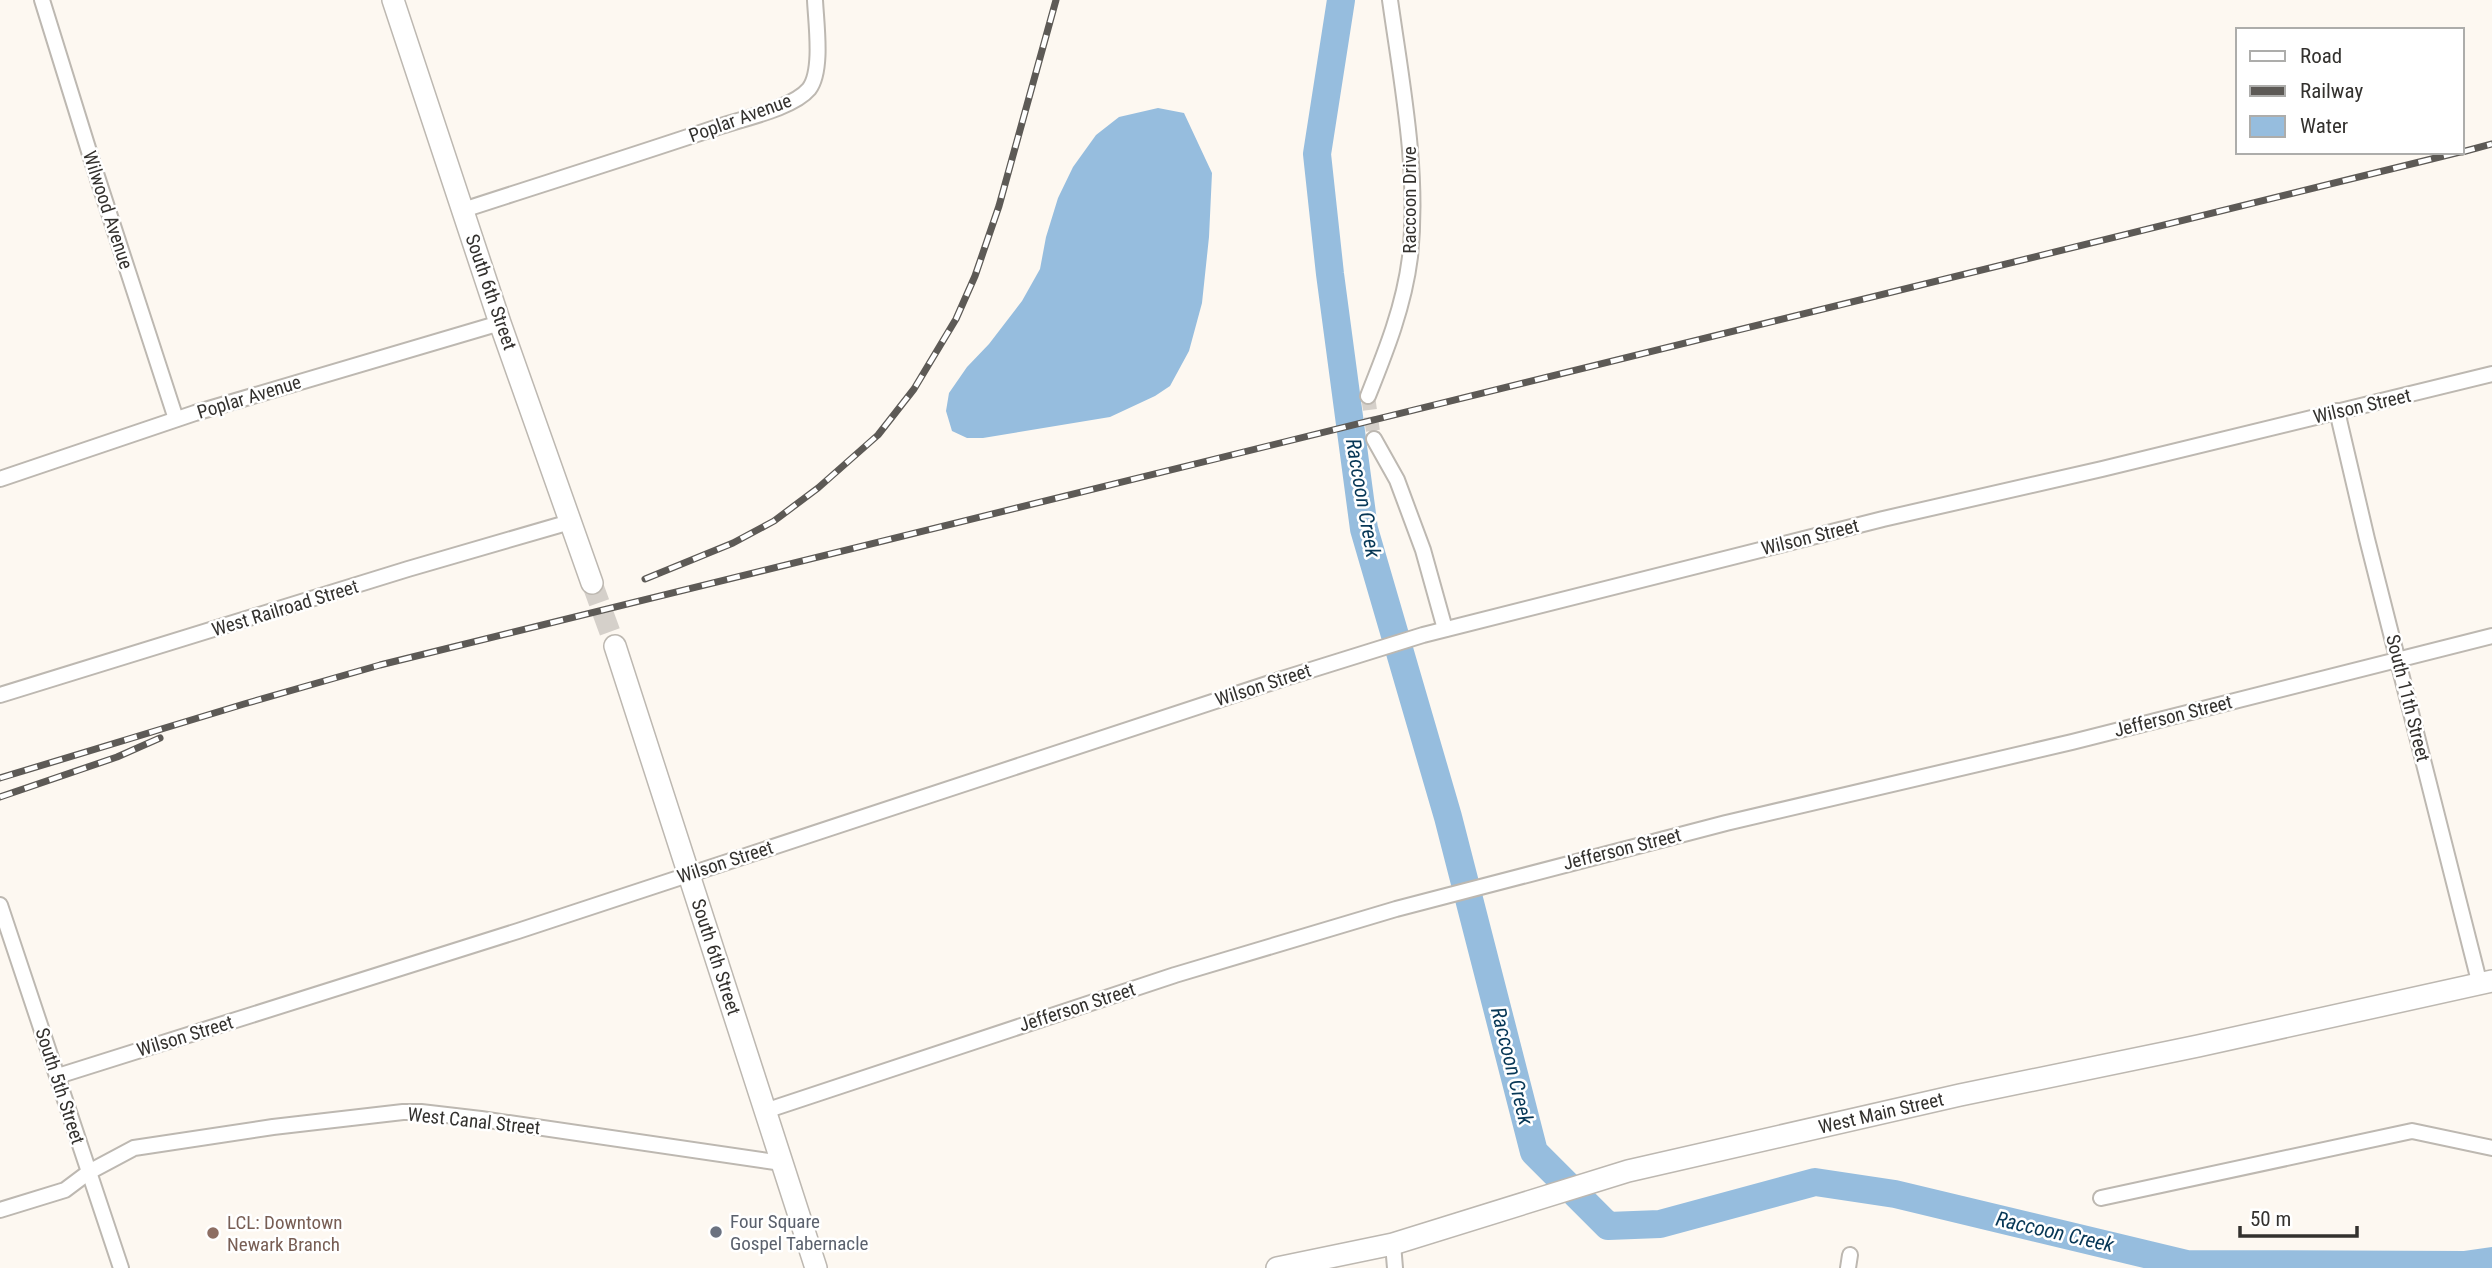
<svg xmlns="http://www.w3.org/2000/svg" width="2492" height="1268" font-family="'Roboto Condensed',sans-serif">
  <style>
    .water { fill: #96bdde }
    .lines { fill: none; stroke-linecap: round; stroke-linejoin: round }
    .river { stroke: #96bdde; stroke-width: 28 }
    .street-tunnel { stroke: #d5d0ca; stroke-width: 14; stroke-dasharray: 14 7; stroke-linecap: butt }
    .secondary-tunnel { stroke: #d5d0ca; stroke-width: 21; stroke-dasharray: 21 10; stroke-linecap: butt }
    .street-casing { stroke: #bdb8b1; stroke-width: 18 }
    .secondary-casing { stroke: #bdb8b1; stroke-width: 24 }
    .street { stroke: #fff; stroke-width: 14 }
    .secondary { stroke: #fff; stroke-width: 21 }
    .rail-casing { stroke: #5d5a56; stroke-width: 7 }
    .rail { stroke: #fff; stroke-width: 4.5; stroke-dasharray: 13; stroke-linecap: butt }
    .worship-dot { fill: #6b7280; stroke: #fff; stroke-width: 2.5 }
    .education-dot { fill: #8d6e63; stroke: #fff; stroke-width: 2.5 }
    .labels { text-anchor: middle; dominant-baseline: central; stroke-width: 5; stroke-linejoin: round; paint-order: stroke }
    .street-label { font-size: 19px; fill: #33312e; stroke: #fff }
    .worship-label { font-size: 19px; fill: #5b616d; stroke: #fff; text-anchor: start }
    .education-label { font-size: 19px; fill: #785e54; stroke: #fff; text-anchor: start }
    .water-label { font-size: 21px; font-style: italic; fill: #073756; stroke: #fff }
  </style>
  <rect width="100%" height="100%" fill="#fdf8f1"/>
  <!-- water -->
  <polygon class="water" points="1158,108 1184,113 1212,173 1209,237 1202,303 1189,351 1170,386 1155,396 1110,417 983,438 967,438 952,431 946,411 949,393 967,367 989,344 1022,301 1040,269 1046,237 1058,198 1073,167 1096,135 1119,117"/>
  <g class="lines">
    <!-- river -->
    <polyline class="river" points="1341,0 1317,154 1330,274 1364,529 1448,817 1534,1152 1608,1226 1660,1224 1815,1182 1895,1194 2187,1264 2464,1265 2492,1261"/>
    <!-- street-tunnel -->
    <polyline class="street-tunnel" points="1368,396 1374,439"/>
    <!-- secondary-tunnel -->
    <polyline class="secondary-tunnel" points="592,583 615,646"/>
    <!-- street casing -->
    <g class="street-casing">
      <g id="street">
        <polyline points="42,0 92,161 176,419"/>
        <path d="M463 210C549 182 635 155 721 126 745 118 793 108 809 89 823 71 816 23 815 0"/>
        <path d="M1368 396C1386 351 1404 306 1410 257 1419 170 1402 85 1390 0"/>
        <polyline points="2337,411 2367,539 2480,985"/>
        <polyline points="1374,439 1397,480 1423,550 1445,629"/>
        <polyline points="0,479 195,413 500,323"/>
        <polyline points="0,695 408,569 570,522"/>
        <polyline points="0,905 121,1268"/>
        <polyline points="58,1076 518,931 1282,679 1423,635 1883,519 2102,469 2492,374"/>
        <polyline points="765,1111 1175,975 1396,909 1726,823 2072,742 2492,636"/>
        <polyline points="2101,1198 2412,1131 2492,1148"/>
        <polyline points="0,1210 65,1190 89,1172 134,1148 273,1127 403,1112 421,1112 481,1119 782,1163"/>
        <polyline points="1393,1244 1395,1268"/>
        <polyline points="1848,1268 1850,1255"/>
      </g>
    </g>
    <!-- secondary casing -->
    <g class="secondary-casing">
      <g id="secondary">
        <polyline points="393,0 500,323 592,583"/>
        <polyline points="615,646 816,1268"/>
        <polyline points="1277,1268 1393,1244 1628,1171 1960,1095 2198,1046 2492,981"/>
      </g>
    </g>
    <!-- street -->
    <use href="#street" class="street"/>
    <!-- secondary -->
    <use href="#secondary" class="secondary"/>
    <!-- rail casing -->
    <g class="rail-casing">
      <g id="rail">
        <polyline points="2462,152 2492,144"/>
        <polyline points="645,579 733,543 774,521 818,488 878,435 914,389 956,319 975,276 999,206 1056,0"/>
        <polyline points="0,778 244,704 380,665 2460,152"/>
        <polyline points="0,797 117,757 160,738"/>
      </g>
    </g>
    <!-- rail -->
    <use href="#rail" class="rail"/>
  </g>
  <!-- markers -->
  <circle class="worship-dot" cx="716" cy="1232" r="7"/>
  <circle class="education-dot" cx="213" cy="1233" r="7"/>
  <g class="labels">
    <!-- street labels -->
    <g class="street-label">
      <text transform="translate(740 118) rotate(-20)">Poplar Avenue</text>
      <text transform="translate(1409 200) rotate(-90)">Raccoon Drive</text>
      <text transform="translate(108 210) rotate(72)">Wilwood Avenue</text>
      <text transform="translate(491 292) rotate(71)">South 6th Street</text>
      <text transform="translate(249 397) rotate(-17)">Poplar Avenue</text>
      <text transform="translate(2362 406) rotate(-13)">Wilson Street</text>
      <text transform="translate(1810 537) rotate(-14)">Wilson Street</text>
      <text transform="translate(285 608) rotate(-17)">West Railroad Street</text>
      <text transform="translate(1263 685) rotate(-18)">Wilson Street</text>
      <text transform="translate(2408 698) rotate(76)">South 11th Street</text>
      <text transform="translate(2173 716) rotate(-14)">Jefferson Street</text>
      <text transform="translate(1622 849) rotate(-14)">Jefferson Street</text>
      <text transform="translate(725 862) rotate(-18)">Wilson Street</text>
      <text transform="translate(716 957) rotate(72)">South 6th Street</text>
      <text transform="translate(1077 1007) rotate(-18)">Jefferson Street</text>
      <text transform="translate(185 1036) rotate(-17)">Wilson Street</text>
      <text transform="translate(60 1086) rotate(72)">South 5th Street</text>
      <text transform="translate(1881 1113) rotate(-13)">West Main Street</text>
      <text transform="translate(474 1121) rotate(6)">West Canal Street</text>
    </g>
    <!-- worship labels -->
    <g class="worship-label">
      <text x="730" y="1221">Four Square<tspan x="730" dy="22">Gospel Tabernacle</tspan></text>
    </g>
    <!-- education labels -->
    <g class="education-label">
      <text x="227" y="1222">LCL: Downtown<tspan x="227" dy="22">Newark Branch</tspan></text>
    </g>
    <!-- water labels -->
    <g class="water-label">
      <text transform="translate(1363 498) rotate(80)">Raccoon Creek</text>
      <text transform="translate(1512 1066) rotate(76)">Raccoon Creek</text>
      <text transform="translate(2055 1232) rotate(13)">Raccoon Creek</text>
    </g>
  </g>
  <!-- legend -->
  <rect x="2236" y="28" width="228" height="126" fill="#ffffff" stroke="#adadab" stroke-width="2"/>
  <rect x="2250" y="51" width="35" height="10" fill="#ffffff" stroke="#adadab" stroke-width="2"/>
  <text x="2300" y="63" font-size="21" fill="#33312e">Road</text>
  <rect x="2250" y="86" width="35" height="10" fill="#5d5a56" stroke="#adadab" stroke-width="2"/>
  <text x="2300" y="98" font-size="21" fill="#33312e">Railway</text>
  <rect x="2250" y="116" width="35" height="21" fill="#96bdde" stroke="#adadab" stroke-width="2"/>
  <text x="2300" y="133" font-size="21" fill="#33312e">Water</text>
  <!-- scale -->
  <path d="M2240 1226v10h117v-10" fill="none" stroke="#33312e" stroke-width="3.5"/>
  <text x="2250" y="1226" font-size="21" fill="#33312e" stroke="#ffffff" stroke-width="5" paint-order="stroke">50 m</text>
</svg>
